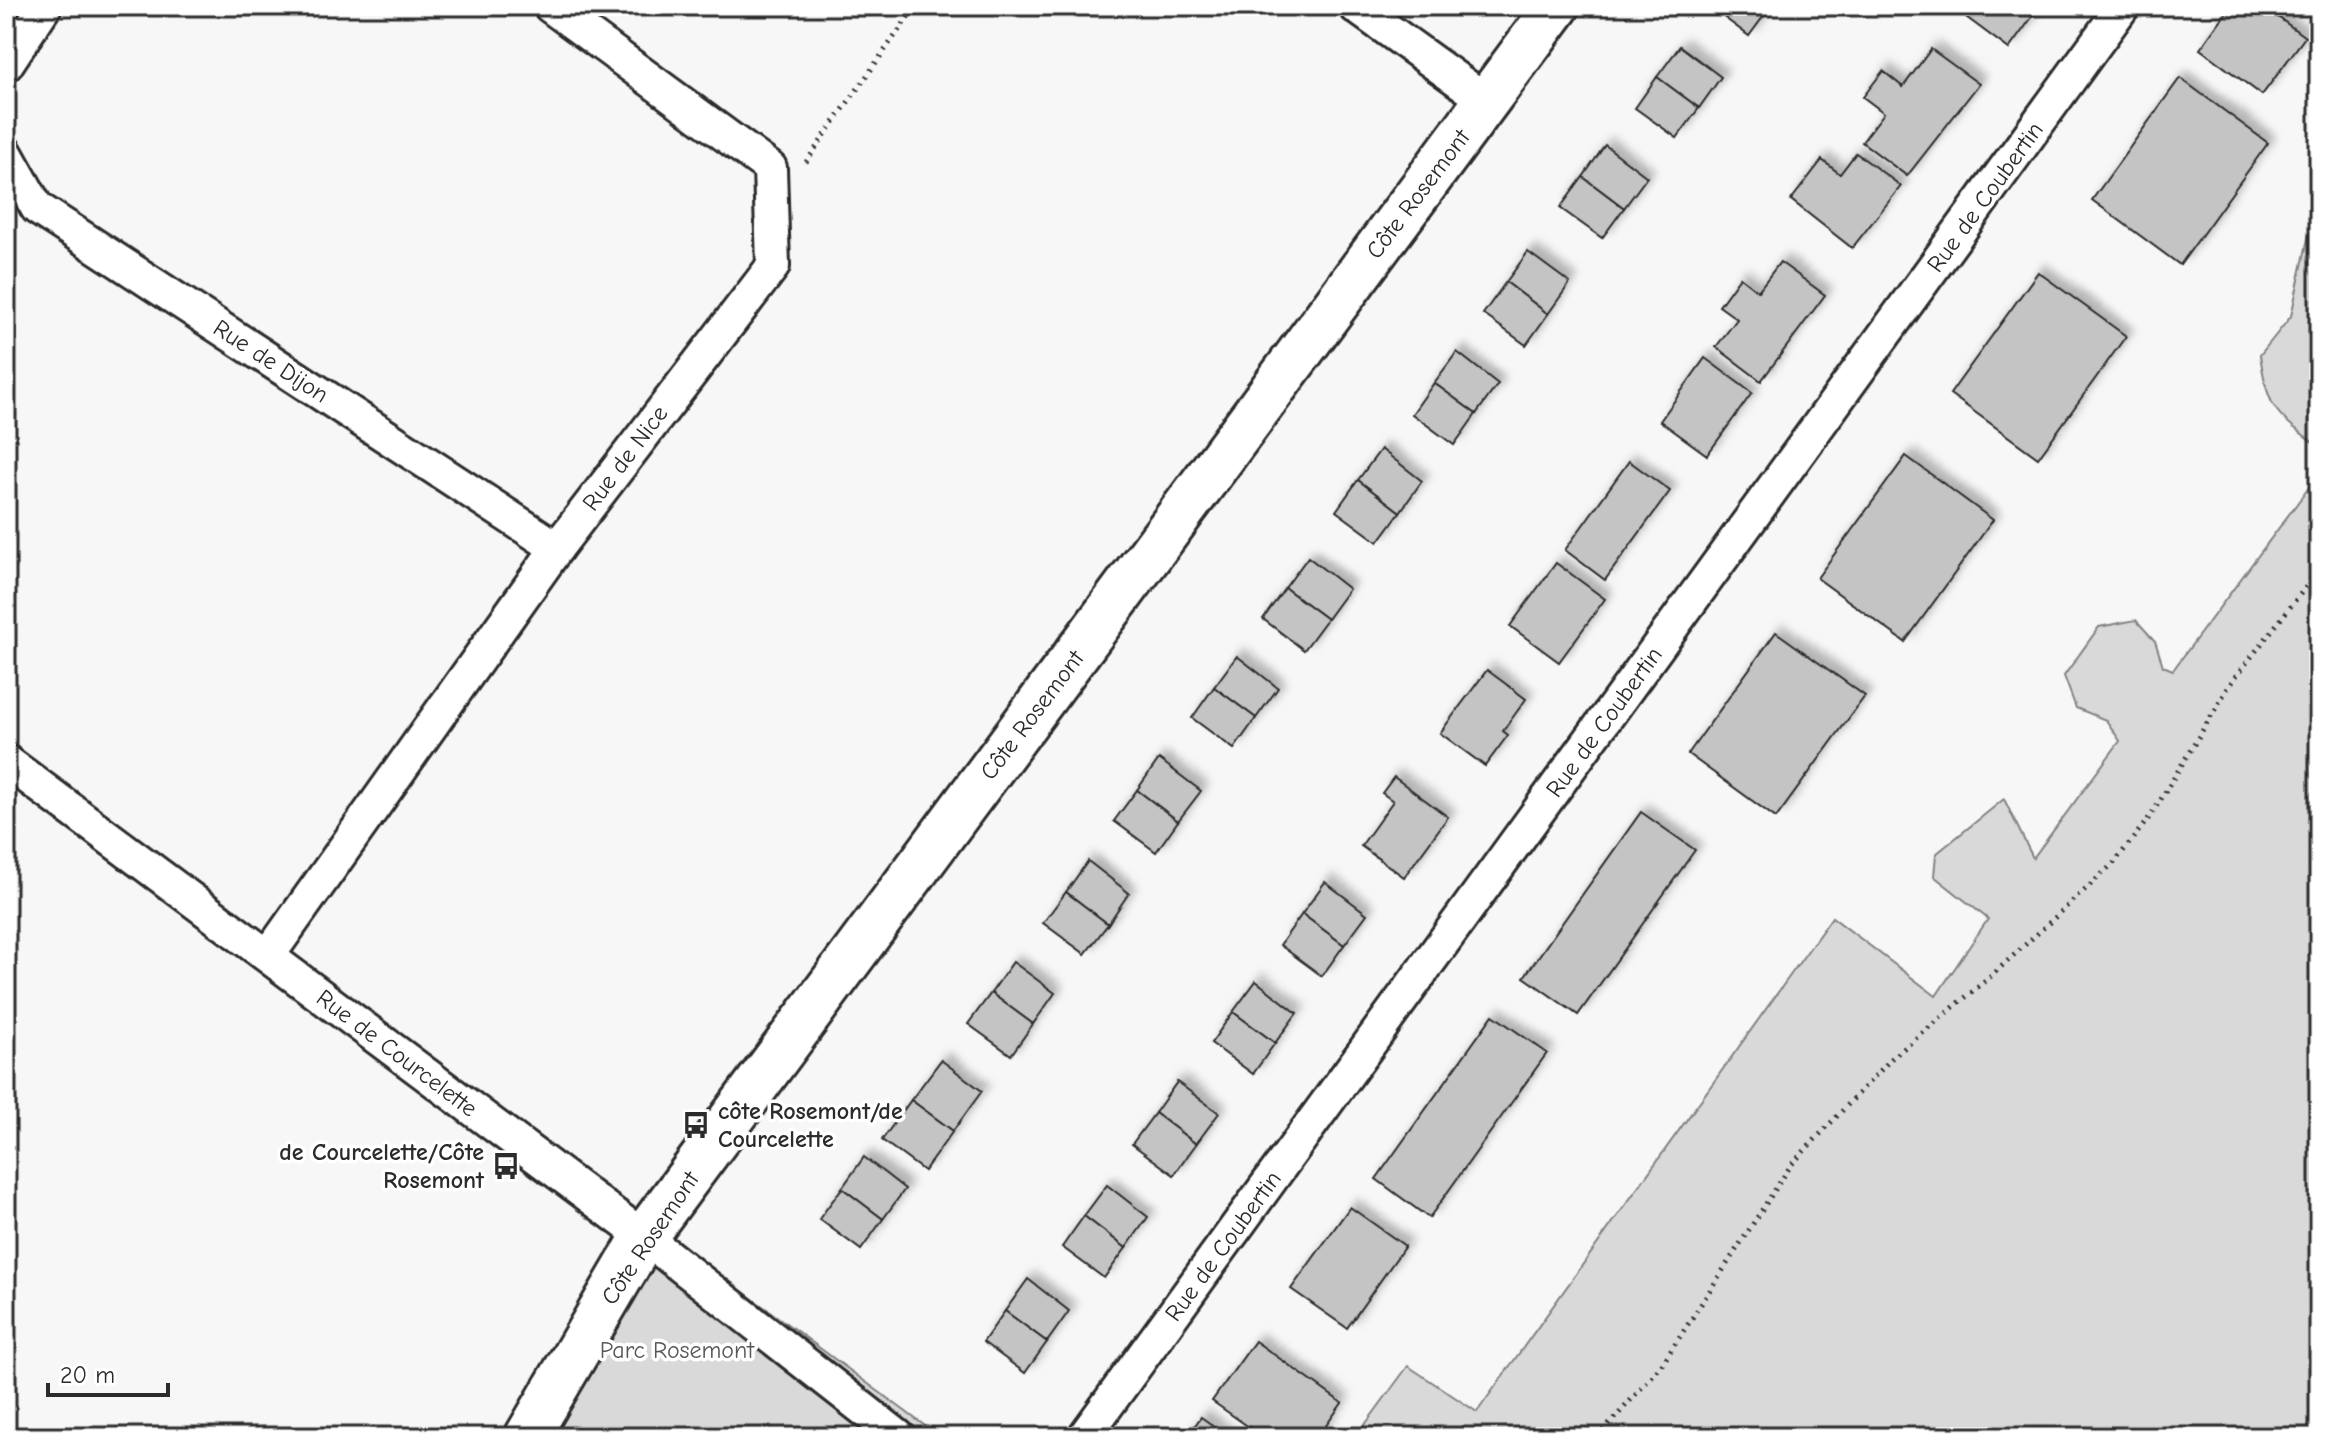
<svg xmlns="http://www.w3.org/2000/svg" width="2325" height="1443" font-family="'Comic Neue',sans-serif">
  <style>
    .green { fill: #d9d9d9; stroke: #828282; stroke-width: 2 }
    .building { fill: #c4c4c4; stroke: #2b2b2b; stroke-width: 2; filter: url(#shadow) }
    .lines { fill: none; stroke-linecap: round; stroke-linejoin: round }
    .street-casing { stroke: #2b2b2b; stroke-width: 38 }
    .secondary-casing { stroke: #2b2b2b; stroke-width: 50 }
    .path { stroke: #2b2b2b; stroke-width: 5; stroke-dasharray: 2 6; stroke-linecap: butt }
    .street { stroke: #fff; stroke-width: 32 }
    .secondary { stroke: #fff; stroke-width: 44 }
    .labels { text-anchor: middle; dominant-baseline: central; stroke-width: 7; stroke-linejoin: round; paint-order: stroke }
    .street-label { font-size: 24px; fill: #2b2b2b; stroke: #fff }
    .poi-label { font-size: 24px; font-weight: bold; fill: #2b2b2b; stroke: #fff; text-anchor: start }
    .park-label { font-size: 24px; fill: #565656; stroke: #fff }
  </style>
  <defs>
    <filter id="shadow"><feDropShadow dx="7" dy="-7" stdDeviation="4" flood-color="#0004"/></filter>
  </defs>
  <rect width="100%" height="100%" fill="#f7f7f7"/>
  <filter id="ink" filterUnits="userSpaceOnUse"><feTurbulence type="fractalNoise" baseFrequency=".0125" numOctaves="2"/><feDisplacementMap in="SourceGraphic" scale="16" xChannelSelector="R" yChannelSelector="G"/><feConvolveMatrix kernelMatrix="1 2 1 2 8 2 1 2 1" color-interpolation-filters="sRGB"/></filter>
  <g filter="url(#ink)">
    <!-- green -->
    <g class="green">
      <path d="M2319 228V447C2274 412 2269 412 2260 355L2291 316 2309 234Z"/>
      <polygon points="2319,474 2319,1437 1356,1437 1408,1366 1477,1412 1832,917 1936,996 1988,919 1934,876 1936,854 2004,799 2033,858 2120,741 2106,720 2076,708 2064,676 2099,627 2136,620 2155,641 2163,666 2173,670"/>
      <polygon points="653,1225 940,1437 521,1437"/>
    </g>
    <!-- building -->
    <g class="building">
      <polygon points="1709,6 1771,6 1749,36"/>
      <polygon points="1968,6 2040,6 2009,49 1962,14"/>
      <polygon points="2231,6 2263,6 2305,37 2262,95 2200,49"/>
      <polygon points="1680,46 1721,77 1699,108 1657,77"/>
      <polygon points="1931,49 1979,84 1907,176 1862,142 1884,113 1863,97 1883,71 1903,87"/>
      <polygon points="1657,77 1699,108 1677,138 1635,108"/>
      <polygon points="2180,78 2268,143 2180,265 2092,200"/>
      <polygon points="1605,145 1647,177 1624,208 1583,177"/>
      <polygon points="1856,153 1901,186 1852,248 1791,200 1822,160 1840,174"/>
      <polygon points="1583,177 1624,208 1602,238 1560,208"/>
      <polygon points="1528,252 1570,283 1548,314 1506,282"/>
      <polygon points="1780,262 1825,295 1761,381 1716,347 1737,319 1719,306 1740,277 1758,291"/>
      <polygon points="2038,272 2126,336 2038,458 1950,394"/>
      <polygon points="1506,282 1548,314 1526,345 1483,314"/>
      <polygon points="1457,352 1498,384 1476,414 1434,383"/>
      <polygon points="1705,358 1752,393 1707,455 1660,421"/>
      <polygon points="1434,383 1476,414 1454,445 1412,414"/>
      <polygon points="1381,449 1422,481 1400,512 1358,480"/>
      <polygon points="1906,456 1993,520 1905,642 1817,578"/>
      <polygon points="1629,461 1670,491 1605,580 1565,550"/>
      <polygon points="1358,480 1400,512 1378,542 1336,511"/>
      <polygon points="1308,557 1349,589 1327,619 1285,588"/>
      <polygon points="1556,563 1605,599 1559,662 1510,626"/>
      <polygon points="1285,588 1327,619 1304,650 1263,619"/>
      <polygon points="1776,632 1865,696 1776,818 1688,754"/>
      <polygon points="1237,656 1278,688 1256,718 1214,687"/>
      <polygon points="1487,670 1526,699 1503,731 1508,735 1485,766 1440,733"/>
      <polygon points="1214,687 1256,718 1234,749 1192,718"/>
      <polygon points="1159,759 1201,791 1178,821 1137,790"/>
      <polygon points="1394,777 1448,817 1404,877 1361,846 1393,801 1382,793"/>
      <polygon points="1137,790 1178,821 1156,852 1114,821"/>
      <polygon points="1641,812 1695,850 1578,1015 1524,977"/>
      <polygon points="1088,861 1129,893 1108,924 1066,892"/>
      <polygon points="1325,882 1367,914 1344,945 1302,914"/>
      <polygon points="1066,892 1108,924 1085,954 1043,923"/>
      <polygon points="1302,914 1344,945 1322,976 1280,945"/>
      <polygon points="1013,962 1055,993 1033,1024 991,993"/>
      <polygon points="1256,981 1297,1013 1275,1043 1233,1012"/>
      <polygon points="991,993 1033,1024 1011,1055 968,1024"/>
      <polygon points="1233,1012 1275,1043 1253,1074 1211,1043"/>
      <polygon points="1493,1015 1547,1053 1429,1218 1376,1179"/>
      <polygon points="941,1060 982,1091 953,1131 911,1100"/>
      <polygon points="1177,1082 1219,1113 1196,1144 1155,1113"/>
      <polygon points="911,1100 953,1131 924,1171 882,1140"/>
      <polygon points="1155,1113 1196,1144 1174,1175 1132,1144"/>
      <polygon points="864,1157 905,1189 883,1219 842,1188"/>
      <polygon points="1107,1185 1148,1217 1126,1248 1084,1216"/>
      <polygon points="842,1188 883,1219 861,1250 819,1219"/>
      <polygon points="1350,1207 1405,1246 1347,1328 1291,1289"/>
      <polygon points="1084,1216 1126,1248 1104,1278 1062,1247"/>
      <polygon points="1028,1279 1069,1311 1047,1342 1005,1311"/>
      <polygon points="1005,1311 1047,1342 1025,1373 983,1342"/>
      <polygon points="1255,1341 1342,1403 1318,1437 1263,1437 1212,1401"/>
      <polygon points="1201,1417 1229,1437 1187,1437"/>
    </g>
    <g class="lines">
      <!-- street casing -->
      <g class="street-casing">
        <g id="street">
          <polyline points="1355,6 1487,101"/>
          <polyline points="6,65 45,6"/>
          <polyline points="6,153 37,208 557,548"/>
          <polyline points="6,761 644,1237 899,1437"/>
          <polyline points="268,956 557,548 773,266 770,168 550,6"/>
          <polyline points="1084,1437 2123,6"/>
        </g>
      </g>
      <!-- secondary casing -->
      <g class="secondary-casing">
        <polyline id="secondary" points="527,1437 644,1237 1557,6"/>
      </g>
      <!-- path -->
      <g class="path">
        <polyline points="806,162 916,6"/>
        <polyline points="1598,1437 1661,1366 1791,1165 1892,1058 1990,977 2114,863 2152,814 2231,683 2319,570"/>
      </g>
      <!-- street -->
      <use href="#street" class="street"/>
      <!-- secondary -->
      <use href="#secondary" class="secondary"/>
    </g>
  </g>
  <!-- icons -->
  <defs>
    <g id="bus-bare" transform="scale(2.16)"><path d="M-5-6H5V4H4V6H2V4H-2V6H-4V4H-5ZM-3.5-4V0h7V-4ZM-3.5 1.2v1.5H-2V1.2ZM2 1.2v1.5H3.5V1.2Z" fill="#2b2b2b" stroke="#fff" stroke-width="2.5" paint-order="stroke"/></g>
  </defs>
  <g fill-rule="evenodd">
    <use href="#bus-bare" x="696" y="1125"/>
    <use href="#bus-bare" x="506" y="1166"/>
  </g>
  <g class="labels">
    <!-- street labels -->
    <g class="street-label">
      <text transform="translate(1418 194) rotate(-53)">Côte Rosemont</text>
      <text transform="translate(1985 197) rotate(-54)">Rue de Coubertin</text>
      <text transform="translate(271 361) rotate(33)">Rue de Dijon</text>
      <text transform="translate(625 458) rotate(-53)">Rue de Nice</text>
      <text transform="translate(1032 715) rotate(-53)">Côte Rosemont</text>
      <text transform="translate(1604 722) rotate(-54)">Rue de Coubertin</text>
      <text transform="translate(397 1053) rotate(37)">Rue de Courcelette</text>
      <text transform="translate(650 1238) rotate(-56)">Côte Rosemont</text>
      <text transform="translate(1223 1246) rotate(-54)">Rue de Coubertin</text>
    </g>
    <!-- poi labels -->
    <g class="poi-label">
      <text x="718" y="1111">côte Rosemont/de<tspan x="718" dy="28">Courcelette</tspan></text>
      <text x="484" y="1152" text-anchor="end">de Courcelette/Côte<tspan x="484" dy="28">Rosemont</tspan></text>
    </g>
    <!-- park labels -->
    <g class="park-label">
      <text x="677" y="1350">Parc Rosemont</text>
    </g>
  </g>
  <!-- margin -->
  <rect width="2325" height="1443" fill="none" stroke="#fff" stroke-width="32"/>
  <rect x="16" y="16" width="2293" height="1411" fill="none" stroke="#2b2b2b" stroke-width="3" filter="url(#ink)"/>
  <!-- scale -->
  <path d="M48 1383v12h120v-12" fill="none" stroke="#2b2b2b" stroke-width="4"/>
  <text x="60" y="1383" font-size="24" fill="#2b2b2b" stroke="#ffffff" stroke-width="6" paint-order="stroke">20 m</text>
</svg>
